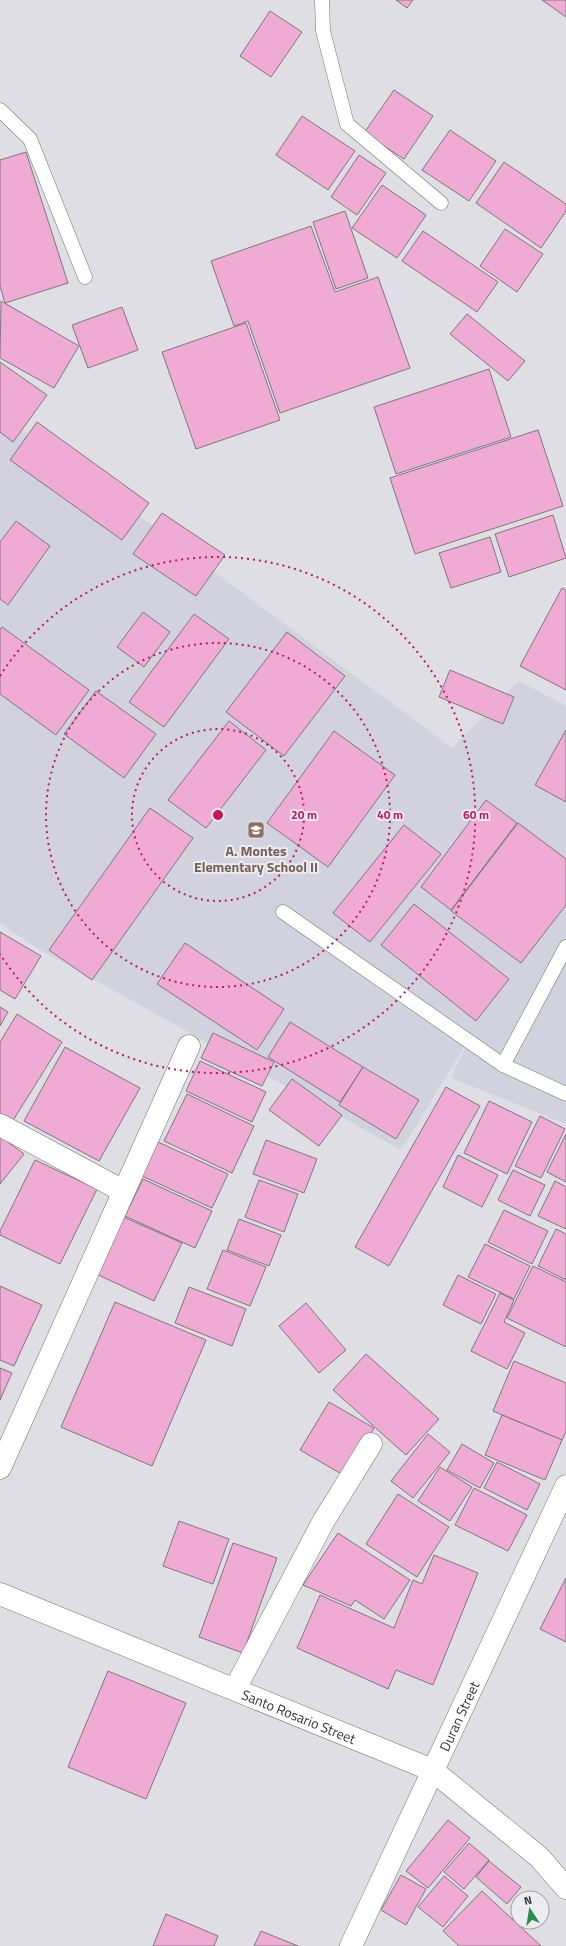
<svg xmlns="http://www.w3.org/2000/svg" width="566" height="1946" font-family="'Titillium Web',sans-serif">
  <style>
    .built { fill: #d1d2de }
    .building { fill: #f0abd5; stroke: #7d787b }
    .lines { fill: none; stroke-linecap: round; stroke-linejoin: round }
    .lane-casing { stroke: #707176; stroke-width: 15 }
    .street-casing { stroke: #707176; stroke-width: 23 }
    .secondary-casing { stroke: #707176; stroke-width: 23 }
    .lane { stroke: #fff; stroke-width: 14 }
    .street { stroke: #fff; stroke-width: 22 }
    .secondary { stroke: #fff; stroke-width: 22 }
    .ring { fill: none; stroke: #c2185b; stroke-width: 2; stroke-dasharray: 2 4 }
    .labels { text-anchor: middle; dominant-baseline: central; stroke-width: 4; stroke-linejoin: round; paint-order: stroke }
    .education-label { font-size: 14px; font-weight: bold; fill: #785e54; stroke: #ebebf1 }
    .street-label { font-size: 14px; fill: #313133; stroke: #ebebf1 }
    .centre { fill: #c2185b; stroke: #ebebf1; stroke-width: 2 }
    .ring-label { font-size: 12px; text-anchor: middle; font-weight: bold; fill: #c2185b; stroke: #ebebf1; stroke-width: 4; stroke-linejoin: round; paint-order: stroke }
  </style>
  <rect width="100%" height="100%" fill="#dedee4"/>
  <!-- built -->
  <polygon class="built" points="0,413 452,748 519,681 566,706 566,1124 451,1078 472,1034 401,1150 37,948 0,923"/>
  <!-- building -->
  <g class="building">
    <polygon points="396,0 413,0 407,8"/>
    <polygon points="542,0 566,0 566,17"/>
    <polygon points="270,11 302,32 271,77 240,56"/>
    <polygon points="394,90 433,116 404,159 364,133"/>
    <polygon points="302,116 355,151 328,190 276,155"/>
    <polygon points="450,130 496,161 469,201 422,170"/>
    <polygon points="26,152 68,283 5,303 0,286 0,160"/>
    <polygon points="359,155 386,173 357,215 331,197"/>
    <polygon points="504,162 566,204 566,211 541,248 476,203"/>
    <polygon points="382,185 426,215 397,258 352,228"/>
    <polygon points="345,211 368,278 336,289 313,222"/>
    <polygon points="311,226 335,292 378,277 410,368 280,413 248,321 234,326 211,261"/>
    <polygon points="505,229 543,254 517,292 480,266"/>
    <polygon points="423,231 498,282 477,312 402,261"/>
    <polygon points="1,301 79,346 54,388 0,358"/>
    <polygon points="122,307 138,350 88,368 72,325"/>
    <polygon points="467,314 525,361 508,381 450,334"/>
    <polygon points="246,323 280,420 196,449 162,352"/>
    <polygon points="0,362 47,395 13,442 0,432"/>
    <polygon points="489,369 511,437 396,474 374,407"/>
    <polygon points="37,422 149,503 122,540 10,460"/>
    <polygon points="538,430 563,506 415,554 390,478"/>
    <polygon points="162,513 225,555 196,596 133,554"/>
    <polygon points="553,515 566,558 509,577 495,534"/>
    <polygon points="16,521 50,546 8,605 0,599 0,542"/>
    <polygon points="490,537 501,572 451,588 439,553"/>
    <polygon points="562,588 566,590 566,690 520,666"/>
    <polygon points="143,612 170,632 144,667 117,647"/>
    <polygon points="194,614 229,639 164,727 129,702"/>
    <polygon points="2,627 89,690 56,735 0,694 0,629"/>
    <polygon points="287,632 345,676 284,756 226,712"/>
    <polygon points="450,670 514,697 503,724 439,697"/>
    <polygon points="96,691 156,734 124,778 64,734"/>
    <polygon points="229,721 266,750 206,828 168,800"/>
    <polygon points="566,730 566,802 535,785"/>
    <polygon points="334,731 395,775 328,867 267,823"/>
    <polygon points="486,800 517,823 451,910 421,887"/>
    <polygon points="150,808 193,838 92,980 49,950"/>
    <polygon points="518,823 566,859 566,905 521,963 451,911"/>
    <polygon points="404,825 441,854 370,942 333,913"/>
    <polygon points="414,904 509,979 476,1021 381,945"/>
    <polygon points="0,932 41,956 15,999 0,990"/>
    <polygon points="185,943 284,1009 257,1050 157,984"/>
    <polygon points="0,1007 8,1012 0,1026"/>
    <polygon points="17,1014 62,1042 12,1122 0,1114 0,1042"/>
    <polygon points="290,1022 363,1067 340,1102 268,1057"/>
    <polygon points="213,1033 274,1062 262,1086 201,1058"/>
    <polygon points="65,1047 140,1088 99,1161 24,1121"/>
    <polygon points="200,1061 266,1092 252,1122 186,1091"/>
    <polygon points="363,1067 419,1100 396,1139 339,1105"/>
    <polygon points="292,1079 342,1115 319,1146 269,1110"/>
    <polygon points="446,1087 480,1106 389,1266 355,1247"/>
    <polygon points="187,1094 254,1126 232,1173 164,1141"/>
    <polygon points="489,1101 532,1122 507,1174 464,1153"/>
    <polygon points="540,1116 565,1129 541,1178 515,1166"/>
    <polygon points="566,1134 566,1182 547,1172"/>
    <polygon points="0,1136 24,1154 0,1184"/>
    <polygon points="266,1140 317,1159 304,1193 253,1174"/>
    <polygon points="158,1142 228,1174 212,1208 142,1176"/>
    <polygon points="458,1155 498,1175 482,1207 443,1187"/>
    <polygon points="35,1160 97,1189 60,1264 0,1235 0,1231"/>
    <polygon points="513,1170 545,1185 530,1216 498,1200"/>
    <polygon points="143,1179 212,1211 195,1248 125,1216"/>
    <polygon points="259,1180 298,1194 284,1232 245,1217"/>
    <polygon points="555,1181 566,1187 566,1229 538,1216"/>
    <polygon points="504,1210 548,1231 532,1264 488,1242"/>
    <polygon points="119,1215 182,1243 154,1301 92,1272"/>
    <polygon points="239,1219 281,1235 269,1266 227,1250"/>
    <polygon points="556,1229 566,1234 566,1280 538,1266"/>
    <polygon points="485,1244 530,1266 514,1299 468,1277"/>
    <polygon points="223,1250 266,1267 250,1306 207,1289"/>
    <polygon points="533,1266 566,1282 566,1347 507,1318"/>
    <polygon points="458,1275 496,1294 481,1324 443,1305"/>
    <polygon points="0,1286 42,1305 14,1366 0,1360"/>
    <polygon points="189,1287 246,1309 232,1346 175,1323"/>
    <polygon points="500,1293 514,1300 504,1322 525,1333 507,1369 471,1351"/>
    <polygon points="115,1302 206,1340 152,1466 61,1427"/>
    <polygon points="306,1303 346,1350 319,1373 279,1326"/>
    <polygon points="366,1354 439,1419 406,1455 333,1390"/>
    <polygon points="514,1361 566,1383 566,1431 562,1440 493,1411"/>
    <polygon points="0,1368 12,1373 0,1400"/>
    <polygon points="329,1402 374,1428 345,1476 300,1450"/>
    <polygon points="502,1415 562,1440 545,1480 485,1455"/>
    <polygon points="428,1434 450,1452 413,1498 391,1481"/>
    <polygon points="462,1444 494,1463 480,1488 447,1470"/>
    <polygon points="497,1462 540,1484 527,1510 484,1488"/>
    <polygon points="440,1467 472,1487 450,1521 418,1501"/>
    <polygon points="474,1488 527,1515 508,1551 455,1525"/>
    <polygon points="398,1494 449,1527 417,1577 366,1544"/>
    <polygon points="179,1521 229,1539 213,1584 163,1566"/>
    <polygon points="338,1533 410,1580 384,1619 355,1600 351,1606 303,1585"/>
    <polygon points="233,1543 277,1558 243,1653 199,1637"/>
    <polygon points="434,1555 478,1573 433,1685 396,1670 388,1689 297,1648 320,1595 394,1628 413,1580 422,1584"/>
    <polygon points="566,1578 566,1642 540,1629"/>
    <polygon points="108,1671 186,1703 146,1799 68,1767"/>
    <polygon points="448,1820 470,1838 428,1888 406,1871"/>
    <polygon points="469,1843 489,1860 464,1889 444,1872"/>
    <polygon points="489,1861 521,1887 507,1904 476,1877"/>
    <polygon points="401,1875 426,1889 406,1925 381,1910"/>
    <polygon points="444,1876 468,1896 443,1927 418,1907"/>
    <polygon points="482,1891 541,1946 459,1946 443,1931"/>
    <polygon points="166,1914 218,1936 214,1946 153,1946"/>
    <polygon points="261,1931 298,1946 254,1946"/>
  </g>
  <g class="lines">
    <!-- lane casing -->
    <g class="lane-casing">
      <g id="lane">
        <polyline points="322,0 323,31 347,124 441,203"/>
        <polyline points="0,110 30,139 85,277"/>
        <polyline points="283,912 503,1065 566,1094"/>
        <polyline points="503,1065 566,947"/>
      </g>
    </g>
    <!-- street casing -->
    <g class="street-casing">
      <g id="street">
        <polyline points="0,1125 123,1191"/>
        <polyline points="0,1468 189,1046"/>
        <polyline points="235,1689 323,1522 371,1444"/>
        <path id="s1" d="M351 1946 566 1486"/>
      </g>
    </g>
    <!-- secondary casing -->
    <g class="secondary-casing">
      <g id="secondary">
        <path id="s2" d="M0 1594 432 1770 539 1857 566 1888"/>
      </g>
    </g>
    <!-- lane -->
    <use href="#lane" class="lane"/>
    <!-- street -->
    <use href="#street" class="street"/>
    <!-- secondary -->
    <use href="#secondary" class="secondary"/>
  </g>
  <!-- distance rings -->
  <g class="ring">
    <circle cx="218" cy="815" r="86"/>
    <circle cx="218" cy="815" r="172"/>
    <path d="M0 676A258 258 0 1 1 0 954"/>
  </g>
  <!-- icons -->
  <defs>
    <g id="school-square" transform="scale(0.9)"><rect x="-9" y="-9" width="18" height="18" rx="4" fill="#8d6e63" stroke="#ebebf1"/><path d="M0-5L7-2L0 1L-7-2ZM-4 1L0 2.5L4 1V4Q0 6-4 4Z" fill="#fff"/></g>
  </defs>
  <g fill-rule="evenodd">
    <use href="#school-square" x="256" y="830"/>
  </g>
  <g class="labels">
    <!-- education labels -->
    <g class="education-label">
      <text x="256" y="850">A. Montes<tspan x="256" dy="16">Elementary School II</tspan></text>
    </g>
    <!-- street labels -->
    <g class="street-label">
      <text stroke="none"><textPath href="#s2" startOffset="323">Santo Rosario Street</textPath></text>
      <text stroke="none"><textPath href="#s1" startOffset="254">Duran Street</textPath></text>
    </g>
  </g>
  <circle cx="218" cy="815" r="6" class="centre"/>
  <g class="ring-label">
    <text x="304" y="819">20 m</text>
    <text x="390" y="819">40 m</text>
    <text x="476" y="819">60 m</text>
  </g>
  <!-- north arrow -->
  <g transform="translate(530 1910) rotate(348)"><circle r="19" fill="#ebebf1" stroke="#a1a1a5"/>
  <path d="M0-3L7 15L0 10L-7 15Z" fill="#298f45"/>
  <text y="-6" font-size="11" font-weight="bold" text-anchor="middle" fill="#313133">N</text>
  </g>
</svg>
